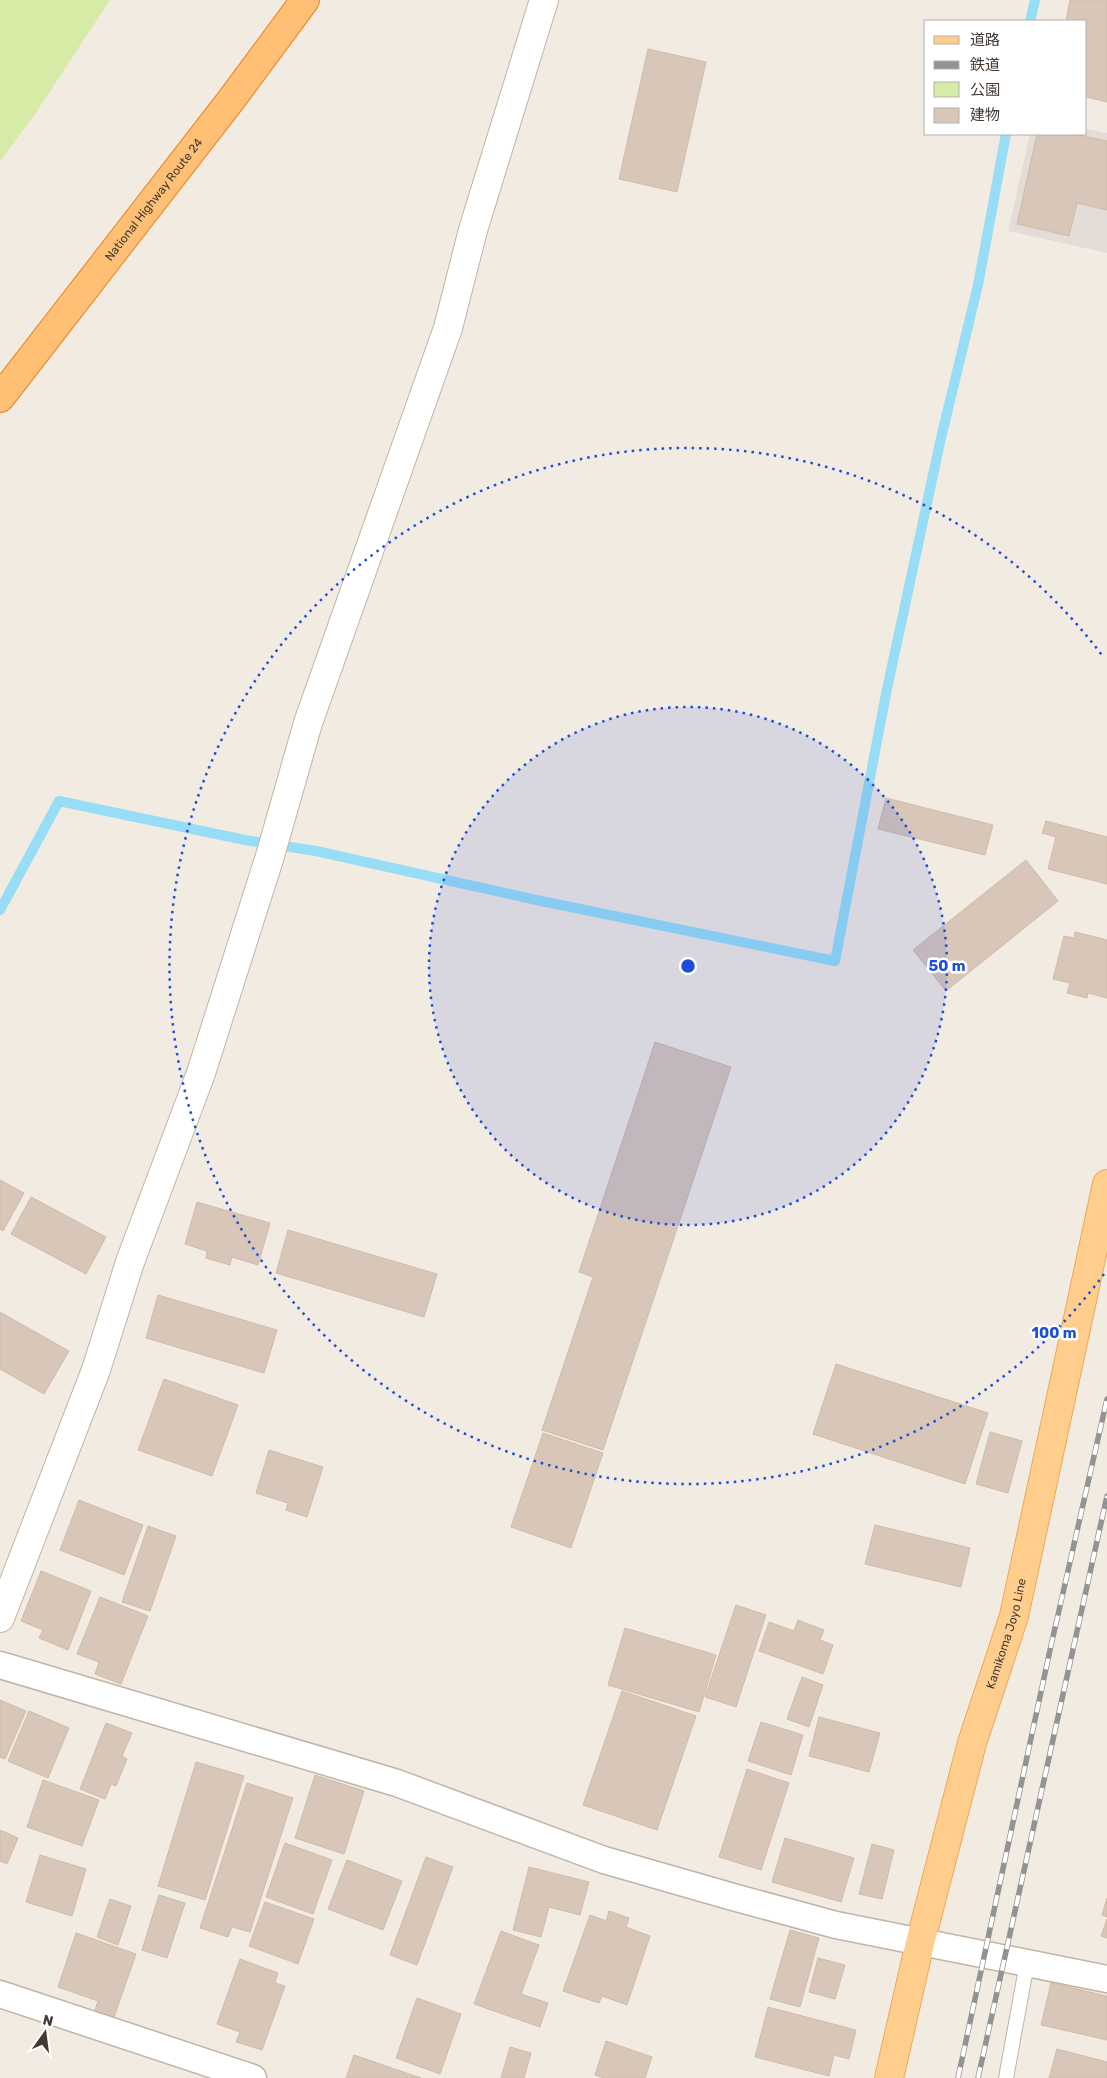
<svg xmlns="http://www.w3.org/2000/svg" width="1107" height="2078" font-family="Rubik,'Noto Sans JP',sans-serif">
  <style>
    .industrial { fill: #e4dcd7 }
    .green { fill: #d6eba6 }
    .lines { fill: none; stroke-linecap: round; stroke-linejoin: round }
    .stream { stroke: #97ddf5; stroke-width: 10 }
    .building { fill: #d8c7b9; stroke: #d0bba9 }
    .service-casing { stroke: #c1b4a6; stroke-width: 16 }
    .minor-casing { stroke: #c1b4a6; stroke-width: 29 }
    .tertiary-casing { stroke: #c1b4a6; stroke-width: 30 }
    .primary-casing { stroke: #eca855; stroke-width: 30 }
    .trunk-casing { stroke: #e98324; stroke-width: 30 }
    .service { stroke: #fff; stroke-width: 14 }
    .minor { stroke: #fff; stroke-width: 26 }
    .tertiary { stroke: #fff; stroke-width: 28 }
    .primary { stroke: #ffce8d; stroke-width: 28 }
    .trunk { stroke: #ffc076; stroke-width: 28 }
    .rail-casing { stroke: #939393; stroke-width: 5.5 }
    .rail { stroke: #fff; stroke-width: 4; stroke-dasharray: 11; stroke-linecap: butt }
    .ring { fill: none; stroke: #1d4ed8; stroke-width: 2.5; stroke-dasharray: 2.5 5 }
    .labels { text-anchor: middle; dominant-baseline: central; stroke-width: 5; stroke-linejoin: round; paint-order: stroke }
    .street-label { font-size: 12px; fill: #443a32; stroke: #fff }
    .centre { fill: #1d4ed8; stroke: #fff; stroke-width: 2.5 }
    .ring-label { font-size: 15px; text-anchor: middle; font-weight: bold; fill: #1d4ed8; stroke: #fff; stroke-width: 5; stroke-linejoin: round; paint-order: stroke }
  </style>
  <rect width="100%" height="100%" fill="#f2ebe1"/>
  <!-- industrial -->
  <polygon class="industrial" points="1086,129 1107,133 1107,253 1008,231 1030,134 1086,134"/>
  <!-- green -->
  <polygon class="green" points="0,0 110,0 35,114 0,161"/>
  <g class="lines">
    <!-- stream -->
    <g class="stream">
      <polyline points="1030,21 1035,0"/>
      <polyline points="0,910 59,801 245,840 316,851 541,901 835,961 887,689 941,438 978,285 1006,134"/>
    </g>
  </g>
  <!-- building -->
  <g class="building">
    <polygon points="1070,0 1107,0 1107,102 1086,97 1086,21 1066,21"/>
    <polygon points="648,49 706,62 677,192 619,179"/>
    <polygon points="1037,134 1074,134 1107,141 1107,210 1077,203 1069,236 1017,224"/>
    <polygon points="886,798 993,825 985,855 878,829"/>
    <polygon points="1046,821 1107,837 1107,884 1048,869 1056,837 1042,833"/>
    <polygon points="1026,860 1058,901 946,991 913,950"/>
    <polygon points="1075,932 1107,940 1107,998 1088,993 1087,998 1067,993 1070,983 1053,979 1064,936 1074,938"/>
    <polygon points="655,1042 731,1067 603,1450 542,1430 593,1277 579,1272"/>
    <polygon points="0,1180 24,1193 3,1231 0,1229"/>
    <polygon points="31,1197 106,1237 86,1274 11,1234"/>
    <polygon points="197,1202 270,1223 258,1265 232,1257 230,1265 206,1258 207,1251 185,1244"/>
    <polygon points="288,1230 437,1274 424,1317 276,1273"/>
    <polygon points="158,1295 277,1330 264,1373 146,1338"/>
    <polygon points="0,1312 69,1351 44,1394 0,1369"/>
    <polygon points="836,1364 988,1413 965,1484 813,1434"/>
    <polygon points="164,1379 238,1405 212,1476 138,1450"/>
    <polygon points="990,1432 1022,1441 1008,1493 976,1484"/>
    <polygon points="543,1433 603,1453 571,1548 511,1527"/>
    <polygon points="269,1450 323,1467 307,1517 286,1510 288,1503 256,1493"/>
    <polygon points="79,1500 143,1525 124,1575 60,1550"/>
    <polygon points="875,1525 970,1548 961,1587 865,1564"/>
    <polygon points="148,1526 176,1536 150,1611 122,1602"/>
    <polygon points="41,1571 91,1591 68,1650 39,1638 43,1630 21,1621"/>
    <polygon points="100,1597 148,1616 121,1684 95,1674 99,1662 77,1654"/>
    <polygon points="736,1605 766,1615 736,1707 705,1697"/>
    <polygon points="798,1620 824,1630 820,1640 833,1645 823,1674 759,1651 769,1622 794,1631"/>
    <polygon points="625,1628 716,1655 699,1712 608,1685"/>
    <polygon points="802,1677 823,1685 809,1727 787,1719"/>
    <polygon points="622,1691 696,1716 657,1830 583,1805"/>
    <polygon points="0,1700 26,1711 5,1759 0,1757"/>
    <polygon points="29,1711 69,1728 48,1778 8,1761"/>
    <polygon points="819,1717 880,1733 869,1772 809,1756"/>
    <polygon points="761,1722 803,1735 791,1775 748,1761"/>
    <polygon points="106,1723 132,1733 122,1756 127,1759 116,1786 111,1784 105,1799 80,1789"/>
    <polygon points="196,1762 244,1776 205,1900 158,1886"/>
    <polygon points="747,1769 789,1783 761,1870 719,1857"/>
    <polygon points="315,1775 364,1791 344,1854 295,1838"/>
    <polygon points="43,1780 99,1800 82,1846 27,1827"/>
    <polygon points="247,1783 293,1798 250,1932 232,1927 228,1937 200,1928"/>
    <polygon points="0,1830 18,1838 7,1864 0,1861"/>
    <polygon points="785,1838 854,1858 841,1902 772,1882"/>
    <polygon points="285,1843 332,1860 313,1914 266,1897"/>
    <polygon points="872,1844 894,1850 882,1899 859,1894"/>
    <polygon points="40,1855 86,1869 72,1916 26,1902"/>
    <polygon points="426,1857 453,1867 417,1965 390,1955"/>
    <polygon points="347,1860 402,1881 383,1930 328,1909"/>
    <polygon points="529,1867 589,1882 580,1915 549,1907 541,1937 513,1930"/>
    <polygon points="159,1895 185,1903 167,1958 142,1950"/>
    <polygon points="1107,1898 1107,1917 1102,1915"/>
    <polygon points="110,1899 131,1906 118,1945 97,1937"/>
    <polygon points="265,1902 314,1919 298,1964 249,1946"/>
    <polygon points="609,1911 629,1918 626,1927 650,1936 627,2005 602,1996 599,2003 563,1991 590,1915 606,1921"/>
    <polygon points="1107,1919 1107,1938 1101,1936"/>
    <polygon points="790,1930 819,1938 800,2007 770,1999"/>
    <polygon points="501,1931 539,1945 521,1994 548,2003 540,2027 474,2004"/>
    <polygon points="76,1933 136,1954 111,2026 92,2019 98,2001 58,1987"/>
    <polygon points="818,1958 845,1965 835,1999 809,1992"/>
    <polygon points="240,1959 278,1973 275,1983 285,1986 262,2050 236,2042 240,2032 217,2024"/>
    <polygon points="1051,1983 1107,1996 1107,2040 1041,2025"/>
    <polygon points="417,1998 461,2014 440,2074 396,2058"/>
    <polygon points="768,2007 856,2030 849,2059 834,2055 829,2076 755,2057"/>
    <polygon points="606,2041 652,2057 645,2078 604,2078 595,2075"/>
    <polygon points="510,2047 531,2053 524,2078 501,2078"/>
    <polygon points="1057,2049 1107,2062 1107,2078 1049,2078"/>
    <polygon points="354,2055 421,2078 346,2078"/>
  </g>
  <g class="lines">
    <!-- service casing -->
    <g class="service-casing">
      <polyline id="service" points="1006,2078 1027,1963"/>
    </g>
    <!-- minor casing -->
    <g class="minor-casing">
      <g id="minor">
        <polyline points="0,1665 397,1783 604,1860 733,1897 836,1925 1107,1979"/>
        <polyline points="0,1994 253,2078"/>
      </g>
    </g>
    <!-- tertiary casing -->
    <g class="tertiary-casing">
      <polyline id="tertiary" points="0,1618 96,1370 130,1262 201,1073 270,856 308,723 448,328 473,230 544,0"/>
    </g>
    <!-- primary casing -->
    <g class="primary-casing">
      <g id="primary">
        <path id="s1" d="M889 2078 920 1943 972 1743 1014 1616 1107 1184"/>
      </g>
    </g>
    <!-- trunk casing -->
    <g class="trunk-casing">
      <g id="trunk">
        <path id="s2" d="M0 398 231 100 305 0"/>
      </g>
    </g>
    <!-- service -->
    <use href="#service" class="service"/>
    <!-- minor -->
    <use href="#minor" class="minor"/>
    <!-- tertiary -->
    <use href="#tertiary" class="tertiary"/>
    <!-- primary -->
    <use href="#primary" class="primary"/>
    <!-- trunk -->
    <use href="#trunk" class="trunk"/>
    <!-- rail casing -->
    <g class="rail-casing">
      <g id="rail">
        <polyline points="958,2078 1050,1650 1107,1399"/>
        <polyline points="978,2078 1107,1496"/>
      </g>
    </g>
    <!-- rail -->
    <use href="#rail" class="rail"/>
  </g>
  <!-- distance rings -->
  <circle cx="688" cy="966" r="259" fill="#1d4ed8" fill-opacity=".12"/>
  <g class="ring">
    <circle cx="688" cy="966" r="259"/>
    <path d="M1104 1274A518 518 0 1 1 1104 658"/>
  </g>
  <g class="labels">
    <!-- street labels -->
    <g class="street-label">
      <text stroke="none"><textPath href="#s2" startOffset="251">National Highway Route 24</textPath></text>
      <text stroke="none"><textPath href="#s1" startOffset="460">Kamikoma Joyo Line</textPath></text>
    </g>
  </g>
  <circle cx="688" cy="966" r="8" class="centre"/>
  <g class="ring-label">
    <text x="947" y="971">50 m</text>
    <text x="1054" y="1338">100 m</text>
  </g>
  <!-- legend -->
  <rect x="924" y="20" width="162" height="115" fill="#ffffff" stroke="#b4b0ad"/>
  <rect x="934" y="36" width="25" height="8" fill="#ffce8d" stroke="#b4b0ad"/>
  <text x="970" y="45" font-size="15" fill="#443a32">道路</text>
  <rect x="934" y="61" width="25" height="8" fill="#939393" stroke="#b4b0ad"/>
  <text x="970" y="70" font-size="15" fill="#443a32">鉄道</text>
  <rect x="934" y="82" width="25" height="15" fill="#d6eba6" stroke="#b4b0ad"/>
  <text x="970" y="95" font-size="15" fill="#443a32">公園</text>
  <rect x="934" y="108" width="25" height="15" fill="#d8c7b9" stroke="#b4b0ad"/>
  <text x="970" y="120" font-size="15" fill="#443a32">建物</text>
  <!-- north arrow -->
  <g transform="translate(45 2033) rotate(14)" stroke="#ffffff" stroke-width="4" paint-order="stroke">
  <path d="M0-4L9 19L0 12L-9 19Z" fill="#443a32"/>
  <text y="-8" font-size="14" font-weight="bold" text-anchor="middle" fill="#443a32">N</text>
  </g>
</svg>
